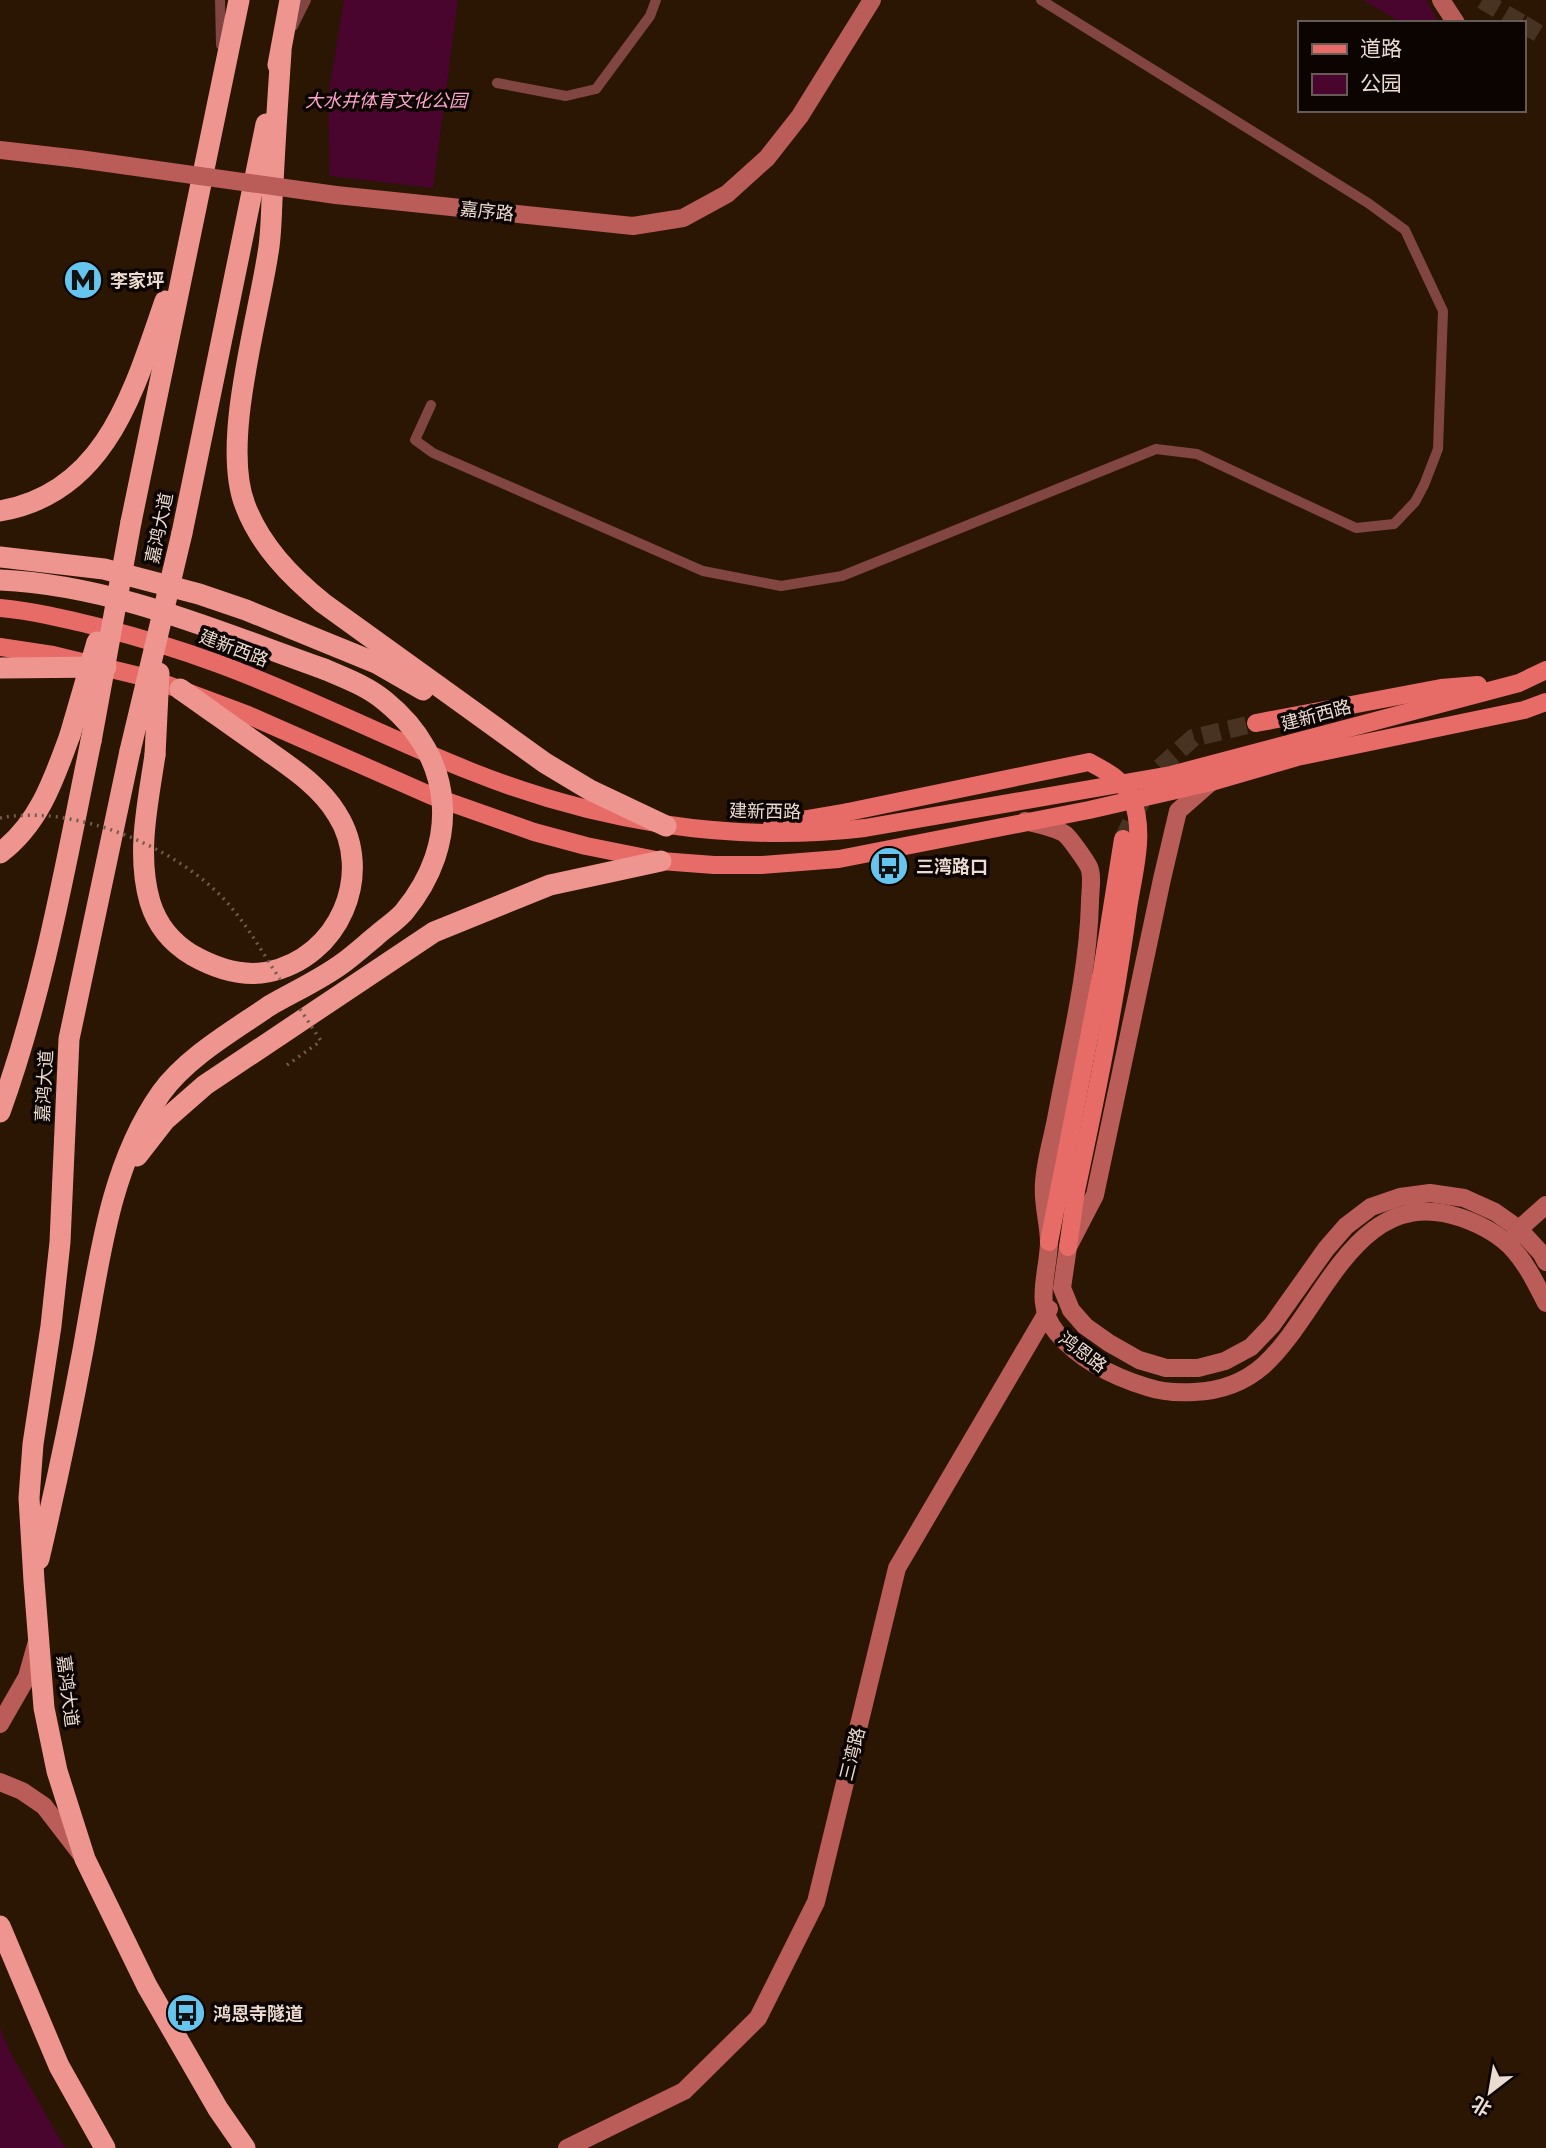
<svg xmlns="http://www.w3.org/2000/svg" width="1546" height="2148" font-family="'IBM Plex Serif','Noto Sans SC',serif">
  <style>
    .green { fill: #49052e }
    .lines { fill: none; stroke-linecap: round; stroke-linejoin: round }
    .secondary-tunnel { stroke: #483322; stroke-width: 18; stroke-dasharray: 18 9; stroke-linecap: butt }
    .primary-tunnel { stroke: #483322; stroke-width: 18; stroke-dasharray: 18 9; stroke-linecap: butt }
    .path { stroke: #705c4d; stroke-width: 3.5; stroke-dasharray: 2 5; stroke-linecap: butt }
    .lane { stroke: #814642; stroke-width: 10 }
    .secondary { stroke: #ba5c57; stroke-width: 18 }
    .primary { stroke: #e76c67; stroke-width: 18 }
    .highway { stroke: #ee958f; stroke-width: 21 }
    .path-bridge { stroke: #705c4d; stroke-width: 3.5; stroke-dasharray: 2 5; stroke-linecap: butt }
    .secondary-bridge { stroke: #ba5c57; stroke-width: 18 }
    .primary-bridge { stroke: #e76c67; stroke-width: 18 }
    .highway-bridge { stroke: #ee958f; stroke-width: 21 }
    .labels { text-anchor: middle; dominant-baseline: central; stroke-width: 7; stroke-linejoin: round; paint-order: stroke }
    .park-label { font-size: 18px; font-style: italic; fill: #fea1cd; stroke: #0c0401 }
    .street-label { font-size: 18px; fill: #ebdbd0; stroke: #0c0401 }
    .poi-label { font-size: 18px; font-weight: bold; fill: #ebdbd0; stroke: #0c0401; text-anchor: start }
  </style>
  <rect width="100%" height="100%" fill="#2b1503"/>
  <!-- green -->
  <g class="green">
    <polygon points="344,0 458,0 433,188 330,176 328,97"/>
    <polygon points="1363,0 1426,0 1439,23 1402,23"/>
    <polygon points="0,2028 10,2052 65,2148 0,2148"/>
  </g>
  <g class="lines">
    <!-- secondary-tunnel -->
    <g class="secondary-tunnel">
      <polyline points="1482,0 1521,23"/>
      <polyline points="1523,24 1546,38"/>
    </g>
    <!-- primary-tunnel -->
    <polyline class="primary-tunnel" points="1123,839 1156,771 1193,738 1256,723"/>
    <!-- path -->
    <polyline class="path" points="287,1065 321,1041"/>
    <!-- lane -->
    <g class="lane">
      <polyline points="220,0 221,45"/>
      <polyline points="293,26 306,0"/>
      <polyline points="497,83 566,96 596,89 650,16 656,0"/>
      <polyline points="431,405 415,440 433,453 703,571 781,586 842,576 1156,449 1197,454 1356,528 1394,524 1415,502 1424,485 1438,449 1443,311 1405,230 1368,203 1041,0"/>
    </g>
    <!-- secondary -->
    <g class="secondary">
      <polyline points="1441,0 1456,23"/>
      <polyline points="0,150 79,159"/>
      <polyline points="336,195 633,226 683,218 727,194 767,158 800,116 872,0"/>
      <polyline points="1211,782 1178,811 1162,879 1095,1195 1068,1247 1062,1288 1071,1310 1085,1326 1109,1343 1139,1360 1166,1368 1198,1368 1225,1361 1251,1347 1272,1325 1326,1249 1346,1226 1371,1207 1400,1197 1430,1193 1464,1198 1495,1212 1519,1229 1541,1253 1546,1262"/>
      <path d="M1025 821C1036 824 1055 827 1065 834 1070 838 1086 861 1089 867 1093 876 1090 892 1090 902 1088 975 1069 1048 1056 1119 1052 1140 1045 1162 1044 1183 1042 1203 1049 1223 1049 1243 1048 1275 1033 1305 1057 1333 1080 1360 1114 1377 1147 1387 1162 1392 1179 1393 1194 1392 1220 1391 1245 1382 1264 1365 1324 1310 1356 1181 1462 1218 1512 1236 1523 1258 1546 1303"/>
      <polyline points="1514,1237 1519,1229 1546,1205"/>
      <polyline points="0,1724 27,1677 36,1645"/>
      <polyline points="0,1782 22,1791 44,1806 81,1854"/>
      <polyline points="567,2148 684,2091 758,2018 816,1902 897,1568 1049,1309"/>
    </g>
    <!-- primary -->
    <g class="primary">
      <path d="M0 608C33 611 66 619 99 627 138 637 178 649 216 663 302 694 384 737 470 771 595 821 730 844 865 828L1171 775 1519 683 1546 670"/>
      <polyline points="0,647 53,655 152,679 248,715 432,796 534,832 586,846 661,861 714,865 761,865 839,859 1089,810 1211,782 1297,757 1524,710 1546,702"/>
      <polyline points="1256,723 1441,688 1478,685"/>
      <polyline points="772,825 848,812"/>
      <polyline points="1049,1242 1102,971 1123,839"/>
      <polyline points="1068,1247 1076,1191"/>
    </g>
    <!-- highway -->
    <g class="highway">
      <path d="M281 52C278 96 275 140 273 184 271 207 272 231 268 253 258 320 221 443 245 505 260 545 290 576 323 603L545 763 590 790 666 826"/>
      <polyline points="278,65 290,0"/>
      <path d="M0 511C107 493 134 389 165 301"/>
      <polyline points="131,522 239,0"/>
      <polyline points="182,533 266,124"/>
      <polyline points="0,557 104,569 199,594 246,610 376,663 423,690"/>
      <path d="M0 580C113 585 219 632 324 669"/>
      <polyline points="0,668 106,667"/>
      <polyline points="130,751 69,1039 60,1242 51,1326 33,1444 29,1498 34,1581 44,1708 57,1771 85,1859 147,1986 218,2109 245,2148"/>
      <path d="M155 755C148 803 136 854 150 902 157 925 172 943 192 955 215 968 242 977 268 972 339 958 375 874 337 814 319 784 286 764 258 744 232 726 206 707 180 689"/>
      <path d="M0 853C39 824 54 779 70 735"/>
      <path d="M0 1112C44 990 65 867 91 741"/>
      <polyline points="137,1156 165,1120 205,1085 434,932 550,885 661,861"/>
      <path d="M39 1559C55 1490 70 1420 83 1350 99 1263 109 1167 161 1093 187 1057 233 1031 269 1006"/>
      <polyline points="0,1926 59,2066 105,2148"/>
    </g>
    <!-- path-bridge -->
    <g class="path-bridge">
      <path d="M0 818C77 803 188 851 235 912 252 933 265 957 280 979"/>
      <polyline points="300,1009 321,1041"/>
    </g>
    <!-- secondary-bridge -->
    <polyline class="secondary-bridge" points="79,159 336,195"/>
    <!-- primary-bridge -->
    <path class="primary-bridge" d="M848 812 1089 762C1106 771 1124 780 1132 799 1146 833 1133 874 1128 909 1115 1004 1096 1097 1076 1191"/>
    <!-- highway-bridge -->
    <g class="highway-bridge">
      <polyline points="70,735 97,642"/>
      <polyline points="91,741 131,522"/>
      <polyline points="130,751 182,533"/>
      <polyline points="155,755 159,673"/>
      <path d="M269 1006C293 992 320 980 343 963 354 955 365 945 376 936 385 928 396 921 404 912 461 843 455 758 385 701 367 686 345 678 324 669"/>
    </g>
  </g>
  <!-- icons -->
  <defs>
    <g id="metro-disc" transform="scale(2.0125)"><circle r="9.5" fill="#65c5ee" stroke="#0c0401"/><path d="M-5.5 5V-5H-3L0 0L3-5H5.5V5H3V-.5L0 4L-3-.5V5Z" fill="#111"/></g>
    <g id="bus-disc" transform="scale(2.0125)"><circle r="9.5" fill="#65c5ee" stroke="#0c0401"/><path d="M-5-6H5V4H4V6H2V4H-2V6H-4V4H-5ZM-3.5-4V0h7V-4ZM-3.5 1.2v1.5H-2V1.2ZM2 1.2v1.5H3.5V1.2Z" fill="#111"/></g>
  </defs>
  <g fill-rule="evenodd">
    <use href="#metro-disc" x="83" y="280"/>
    <use href="#bus-disc" x="889" y="866"/>
    <use href="#bus-disc" x="186" y="2013"/>
  </g>
  <g class="labels">
    <!-- park labels -->
    <g class="park-label">
      <text x="386" y="100">大水井体育文化公园</text>
    </g>
    <!-- street labels -->
    <g class="street-label">
      <text transform="translate(487 211) rotate(6)">嘉序路</text>
      <text transform="translate(159 528) rotate(-78)">嘉鸿大道</text>
      <text transform="translate(234 648) rotate(21)">建新西路</text>
      <text transform="translate(1316 715) rotate(-15)">建新西路</text>
      <text transform="translate(765 811) rotate(1)">建新西路</text>
      <text transform="translate(44 1086) rotate(-87)">嘉鸿大道</text>
      <text transform="translate(1083 1352) rotate(37)">鸿恩路</text>
      <text transform="translate(68 1691) rotate(83)">嘉鸿大道</text>
      <text transform="translate(852 1754) rotate(-76)">三湾路</text>
    </g>
    <!-- poi labels -->
    <g class="poi-label">
      <text x="110" y="280">李家坪</text>
      <text x="916" y="866">三湾路口</text>
      <text x="213" y="2013">鸿恩寺隧道</text>
    </g>
  </g>
  <!-- legend -->
  <rect x="1298" y="21" width="228" height="91" fill="#0c0401" stroke="#655a54" stroke-width="2"/>
  <rect x="1312" y="44" width="35" height="10" fill="#e76c67" stroke="#655a54" stroke-width="2"/>
  <text x="1360" y="56" font-size="21" fill="#ebdbd0">道路</text>
  <rect x="1312" y="74" width="35" height="21" fill="#49052e" stroke="#655a54" stroke-width="2"/>
  <text x="1360" y="91" font-size="21" fill="#ebdbd0">公园</text>
  <!-- north arrow -->
  <g transform="translate(1490 2092) rotate(211)" stroke="#0c0401" stroke-width="5" paint-order="stroke">
  <path d="M0-5L12 26L0 18L-12 26Z" fill="#ebdbd0"/>
  <text y="-10" font-size="19" font-weight="bold" text-anchor="middle" fill="#ebdbd0">北</text>
  </g>
</svg>
